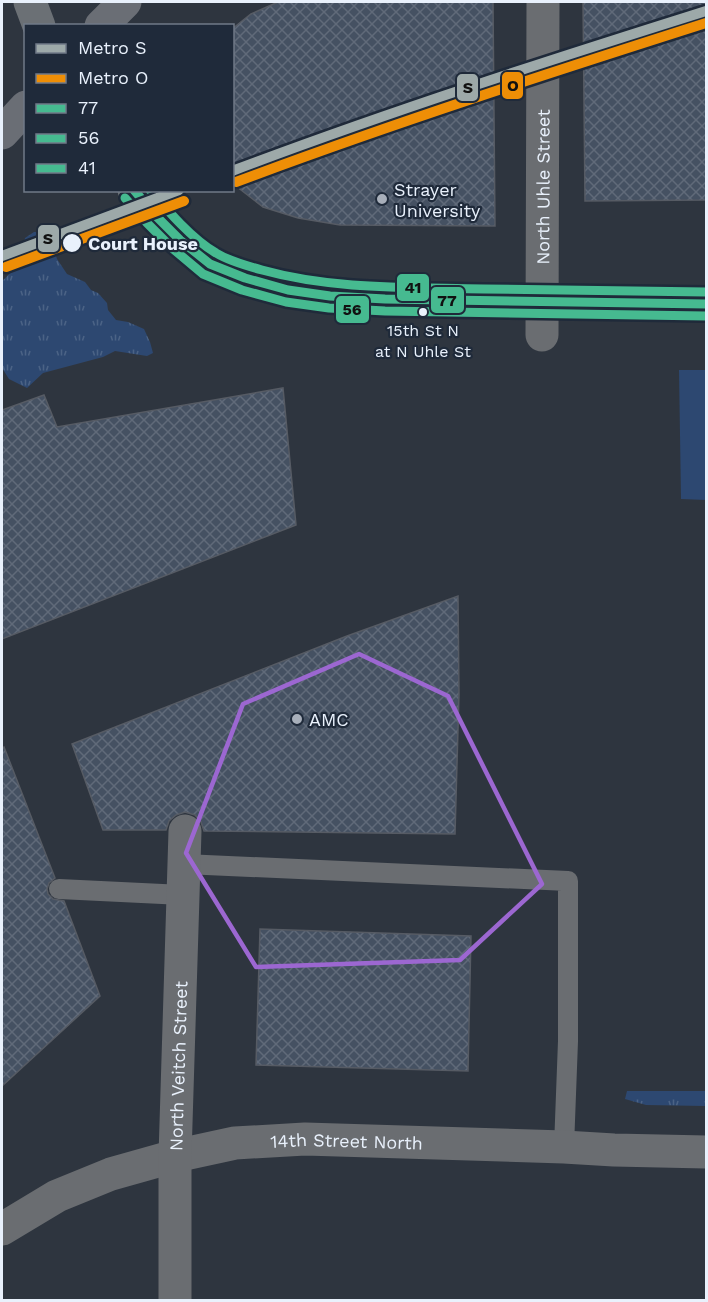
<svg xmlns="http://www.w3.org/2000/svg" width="708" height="1302" font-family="'Work Sans',sans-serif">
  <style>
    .grass { fill: url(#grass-tufts) }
    .green { fill: #2d4871 }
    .building { fill: url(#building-cross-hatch); stroke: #565b64; stroke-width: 1.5 }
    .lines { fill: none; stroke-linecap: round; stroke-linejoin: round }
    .lane { stroke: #6a6d71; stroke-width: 20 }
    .street { stroke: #6a6d71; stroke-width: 33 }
    .secondary { stroke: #6b7075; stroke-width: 33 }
    .primary { stroke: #6a6e75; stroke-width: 33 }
    .bus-1-casing { stroke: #1f2a3a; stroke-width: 14 }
    .bus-2-casing { stroke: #1f2a3a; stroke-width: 14 }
    .bus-3-casing { stroke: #1f2a3a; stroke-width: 14 }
    .bus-1 { stroke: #46ba90; stroke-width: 9 }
    .bus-2 { stroke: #46ba90; stroke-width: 9 }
    .bus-3 { stroke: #46ba90; stroke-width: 9 }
    .metro-1-casing { stroke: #1f2a3a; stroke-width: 15 }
    .metro-2-casing { stroke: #1f2a3a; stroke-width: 15 }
    .metro-1 { stroke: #9da9a9; stroke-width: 10 }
    .metro-2 { stroke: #ee8e06; stroke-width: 10 }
    .marked { fill: none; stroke: #9c67d1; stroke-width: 4.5; stroke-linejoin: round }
    .poi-dot { fill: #a8afba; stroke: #1f2a3a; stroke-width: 2 }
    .stop-dot { fill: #e9f1fc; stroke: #1f2a3a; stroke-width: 2 }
    .labels { text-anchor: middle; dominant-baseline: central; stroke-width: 4.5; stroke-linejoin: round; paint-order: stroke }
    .bus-label { font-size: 16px; fill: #e9f1fc; stroke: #1f2a3a }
    .street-label { font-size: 18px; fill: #e9f1fc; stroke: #1f2a3a }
    .poi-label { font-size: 18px; fill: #e9f1fc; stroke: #1f2a3a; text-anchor: start }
    .stop-label { font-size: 18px; font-weight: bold; fill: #e9f1fc; stroke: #1f2a3a; text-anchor: start }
    .line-badge { stroke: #1f2a3a; stroke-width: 2 }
    .pale-badge-label { font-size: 16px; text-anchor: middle; font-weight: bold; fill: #111 }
  </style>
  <defs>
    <pattern id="grass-tufts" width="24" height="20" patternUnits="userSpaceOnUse" patternTransform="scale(1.5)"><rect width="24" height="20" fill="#2d4871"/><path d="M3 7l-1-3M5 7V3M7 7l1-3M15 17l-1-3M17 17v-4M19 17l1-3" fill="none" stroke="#4b6386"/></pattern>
    <pattern id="building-cross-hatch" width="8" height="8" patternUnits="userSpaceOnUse" patternTransform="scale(1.5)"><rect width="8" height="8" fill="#455162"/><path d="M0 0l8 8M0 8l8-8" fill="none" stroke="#606a79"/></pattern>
  </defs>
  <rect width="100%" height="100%" fill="#2e353f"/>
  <!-- grass -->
  <g class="grass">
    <path d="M34 232H41L50 237 57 259 67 274 85 282 91 290 98 293 107 303 108 310 116 320 128 322 144 329 150 342 153 353 147 356 115 351 103 357 43 373 27 388 9 379 2 368V281C18 267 21 259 25 238Z"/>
    <polygon points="627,1091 706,1091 706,1106 646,1105 625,1099"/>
  </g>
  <!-- green -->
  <polygon class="green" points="679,370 706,370 706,500 681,499"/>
  <!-- building -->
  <g class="building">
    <polygon points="278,2 493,2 495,226 340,225 298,218 263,207 232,183 232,29 251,14"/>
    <polygon points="583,2 706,2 706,200 585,201"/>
    <polygon points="283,388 296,525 2,639 2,410 44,395 57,427"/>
    <polygon points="458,596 459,694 455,834 204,831 201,822 195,815 185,812 176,815 169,821 166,830 103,830 72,744 347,636"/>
    <polygon points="4,747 55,878 49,883 47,889 48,894 53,899 64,901 100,996 2,1086 2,748"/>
    <polygon points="260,929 471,936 468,1071 256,1065"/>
  </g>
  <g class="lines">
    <!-- lane -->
    <g class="lane">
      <polyline points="184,864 568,881 568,1041 564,1147"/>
      <polyline points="59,889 183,895"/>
    </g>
    <!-- street -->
    <g class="street">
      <path id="s1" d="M542 335 543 2"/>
      <path id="s2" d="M2 1229 57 1196 111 1174 175 1156 235 1143 305 1139 564 1147 614 1150 706 1152"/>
      <path id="s3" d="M175 1300V1156L185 831"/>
    </g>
    <!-- secondary -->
    <g class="secondary">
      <polyline points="30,2 39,26"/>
      <polyline points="134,190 155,215 180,240 210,264 245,278 288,290 330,296 385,299 706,304"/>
    </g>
    <!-- primary -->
    <g class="primary">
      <polyline points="101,26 125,2"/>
      <polyline points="2,133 26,107"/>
    </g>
    <!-- bus-1 casing -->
    <g class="bus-1-casing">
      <polyline id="bus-1" points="134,190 155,215 180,240 210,264 245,278 288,290 330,296 385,299 706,304"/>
    </g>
    <!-- bus-2 casing -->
    <g class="bus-2-casing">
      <polyline id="bus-2" points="125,198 147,223 172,248 203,274 242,290 286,302 329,308 385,311 706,316"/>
    </g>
    <!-- bus-3 casing -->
    <g class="bus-3-casing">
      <path id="bus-3" d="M150 190C168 211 192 239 216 253 229 261 247 266 262 270 334 290 410 287 484 289 558 290 632 291 706 292"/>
    </g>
    <!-- bus-1 -->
    <use href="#bus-1" class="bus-1"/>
    <!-- bus-2 -->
    <use href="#bus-2" class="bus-2"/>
    <!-- bus-3 -->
    <use href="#bus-3" class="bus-3"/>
    <!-- metro-1 casing -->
    <g class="metro-1-casing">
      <g id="metro-1">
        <path d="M232 171C388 112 547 61 706 11"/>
        <polyline points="2,256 179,190"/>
      </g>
    </g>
    <!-- metro-2 casing -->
    <g class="metro-2-casing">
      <g id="metro-2">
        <path d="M236 182C391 124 549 73 706 23"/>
        <polyline points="6,267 184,201"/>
      </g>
    </g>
    <!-- metro-1 -->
    <use href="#metro-1" class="metro-1"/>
    <!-- metro-2 -->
    <use href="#metro-2" class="metro-2"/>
  </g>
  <!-- marked area -->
  <path class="marked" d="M359 654 448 696 542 884 460 960 256 967 186 853 243 704Z"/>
  <!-- markers -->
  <g class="poi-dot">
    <circle cx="382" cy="199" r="6"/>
    <circle cx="297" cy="719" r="6"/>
  </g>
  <g class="stop-dot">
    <circle cx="72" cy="243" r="10"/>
    <circle cx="423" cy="312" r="5"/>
  </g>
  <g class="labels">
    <!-- bus labels -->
    <g class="bus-label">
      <text x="423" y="330">15th St N<tspan x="423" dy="21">at N Uhle St</tspan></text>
    </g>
    <!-- street labels -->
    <g class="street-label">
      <text stroke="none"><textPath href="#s1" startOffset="148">North Uhle Street</textPath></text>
      <text stroke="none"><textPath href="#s3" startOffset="234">North Veitch Street</textPath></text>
      <text stroke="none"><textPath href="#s2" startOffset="362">14th Street North</textPath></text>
    </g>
    <!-- poi labels -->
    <g class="poi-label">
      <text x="394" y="189">Strayer<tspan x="394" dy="21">University</tspan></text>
      <text x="309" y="719">AMC</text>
    </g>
    <!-- stop labels -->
    <g class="stop-label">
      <text x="88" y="243">Court House</text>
    </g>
  </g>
  <g class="line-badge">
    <rect x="501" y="71" width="23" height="29" rx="6" fill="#ee8e06"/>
    <rect x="456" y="73" width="23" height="29" rx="6" fill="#9da9a9"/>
    <rect x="37" y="224" width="23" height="29" rx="6" fill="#9da9a9"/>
    <rect x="396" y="273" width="34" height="29" rx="6" fill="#46ba90"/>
    <rect x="430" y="286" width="35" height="28" rx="6" fill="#46ba90"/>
    <rect x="335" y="295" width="35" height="29" rx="6" fill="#46ba90"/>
  </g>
  <g class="pale-badge-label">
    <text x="513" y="91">O</text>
    <text x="468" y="93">S</text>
    <text x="48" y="244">S</text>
    <text x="413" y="293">41</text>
    <text x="447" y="306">77</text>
    <text x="352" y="315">56</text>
  </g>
  <!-- border -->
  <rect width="708" height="1302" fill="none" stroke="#e9f1fc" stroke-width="6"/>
  <!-- legend -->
  <rect x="24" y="24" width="210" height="168" fill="#1f2a3a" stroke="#707a88" stroke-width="1.5"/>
  <rect x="36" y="44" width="30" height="9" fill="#9da9a9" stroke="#707a88" stroke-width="1.5"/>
  <text x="78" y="54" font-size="18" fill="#e9f1fc">Metro S</text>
  <rect x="36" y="74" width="30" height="9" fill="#ee8e06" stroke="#707a88" stroke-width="1.5"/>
  <text x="78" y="84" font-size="18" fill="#e9f1fc">Metro O</text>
  <rect x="36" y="104" width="30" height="9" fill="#46ba90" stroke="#707a88" stroke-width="1.5"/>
  <text x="78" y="114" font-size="18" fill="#e9f1fc">77</text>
  <rect x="36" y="134" width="30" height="9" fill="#46ba90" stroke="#707a88" stroke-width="1.5"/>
  <text x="78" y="144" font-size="18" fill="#e9f1fc">56</text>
  <rect x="36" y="164" width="30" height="9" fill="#46ba90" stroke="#707a88" stroke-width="1.5"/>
  <text x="78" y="174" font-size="18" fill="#e9f1fc">41</text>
</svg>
